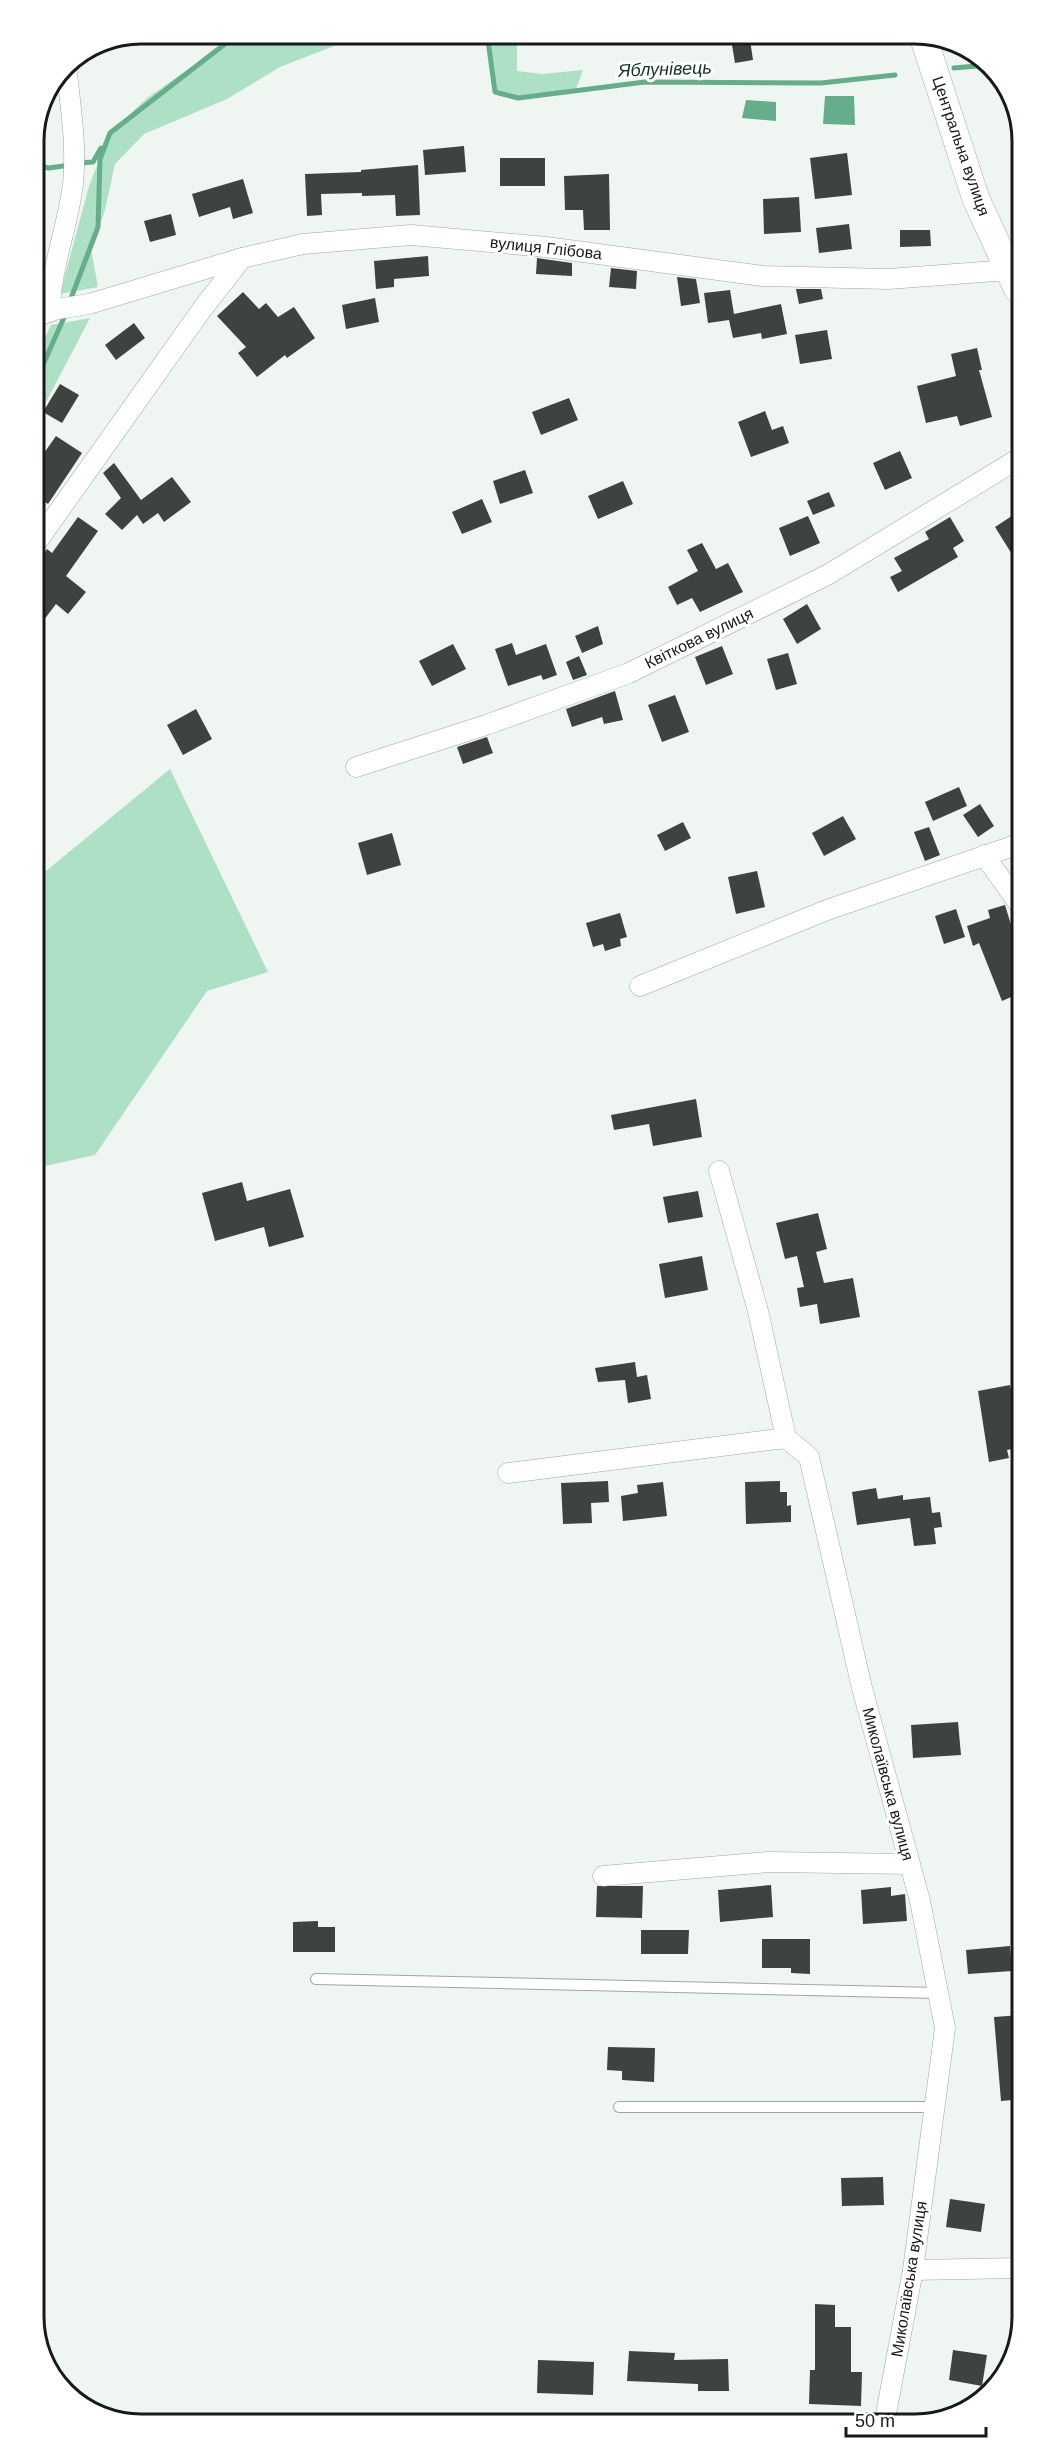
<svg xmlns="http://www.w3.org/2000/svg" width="1056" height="2457" font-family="Helvetica,sans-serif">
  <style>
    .green { fill: #aee0c6 }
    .water { fill: #66ad8b }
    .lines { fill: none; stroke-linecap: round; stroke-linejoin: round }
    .stream { stroke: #66ad8b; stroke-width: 5 }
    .building { fill: #3e4340 }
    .service-casing { stroke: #9fa6a2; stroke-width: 12 }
    .minor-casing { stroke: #9fa6a2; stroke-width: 21 }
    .secondary-casing { stroke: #9fa6a2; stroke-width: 28 }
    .service { stroke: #fff; stroke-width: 10 }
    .minor { stroke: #fff; stroke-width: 20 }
    .secondary { stroke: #fff; stroke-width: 27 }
    .labels { text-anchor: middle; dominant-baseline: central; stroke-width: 6; stroke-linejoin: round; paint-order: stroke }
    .street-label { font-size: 16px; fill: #171a18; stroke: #fff }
    .water-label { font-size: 18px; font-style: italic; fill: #143526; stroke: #fff }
    .rim { fill: none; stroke: #171a18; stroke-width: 3 }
  </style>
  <rect width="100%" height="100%" fill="#eff6f2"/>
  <!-- green -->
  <g class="green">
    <polygon points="240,33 429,33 415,38 370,36 339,44 280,67 227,99 144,134 115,164 105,210 91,249 98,287 60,294 89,186 110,133 147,98"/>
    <polygon points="487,33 517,33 517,71 542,74 583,70 576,89 518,98 495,92"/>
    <polygon points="90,318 34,425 34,361 51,325"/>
    <polygon points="170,769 268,972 207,991 95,1155 36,1168 35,880"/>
  </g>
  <!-- water -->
  <g class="water">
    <polygon points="825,96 854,96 855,125 823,124"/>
    <polygon points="746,100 776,102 776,121 742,118"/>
  </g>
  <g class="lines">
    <!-- stream -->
    <g class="stream">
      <polyline points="487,33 495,92 518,98 645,82 821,83 895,75"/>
      <polyline points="954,68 988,65"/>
      <polyline points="79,163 93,162 101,148"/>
      <polyline points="33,165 49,168 70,165"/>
      <polyline points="70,301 98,227 100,159 110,133 239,33"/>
      <polyline points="34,385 66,313"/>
    </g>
  </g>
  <!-- building -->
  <g class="building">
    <polygon points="730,33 749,33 753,60 735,63"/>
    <polygon points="464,146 466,172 425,175 423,150"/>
    <polygon points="847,153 852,195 815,199 810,158"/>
    <rect x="500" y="158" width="45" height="28"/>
    <polygon points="418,165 420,215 396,216 395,195 362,196 362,193 321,194 322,215 307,216 305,174 361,172 361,170"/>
    <polygon points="609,174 610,230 584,230 583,210 565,210 564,176"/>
    <polygon points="243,179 253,213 233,219 230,207 199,217 192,194"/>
    <polygon points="799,197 801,232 764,234 763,199"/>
    <polygon points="171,214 176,235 150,242 144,221"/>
    <polygon points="849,224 852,249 819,253 816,228"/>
    <polygon points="900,230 930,230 931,246 900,247"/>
    <polygon points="428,256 429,276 394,279 394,287 376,289 374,261"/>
    <polygon points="537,258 572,263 572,276 536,274"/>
    <polygon points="611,268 637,271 636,289 609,287"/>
    <polygon points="677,277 696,279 700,303 681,306"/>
    <polygon points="796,289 821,289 823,299 799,304"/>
    <polygon points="730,290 734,314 781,304 787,334 762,339 761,333 733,338 729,320 708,323 704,293"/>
    <polygon points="243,292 259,309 266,303 278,317 294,307 315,338 287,358 285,355 257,377 238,353 246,347 217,316"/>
    <polygon points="375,298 379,322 346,329 342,305"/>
    <polygon points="134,323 145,338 116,360 105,345"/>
    <polygon points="827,330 832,359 800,364 795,335"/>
    <polygon points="977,348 982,370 979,370 992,417 960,426 957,416 926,423 917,386 956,376 951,354"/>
    <polygon points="60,384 79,395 62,423 43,412"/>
    <polygon points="569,398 578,420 541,435 532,412"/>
    <polygon points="765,411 772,430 783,426 789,443 751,457 738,422"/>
    <polygon points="56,436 82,453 48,504 34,495 34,463 37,463"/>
    <polygon points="900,451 912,478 885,490 873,463"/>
    <polygon points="114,463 141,500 172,477 191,502 164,522 158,513 143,524 137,515 122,530 105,514 121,498 103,473"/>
    <polygon points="525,470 533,493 500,504 493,481"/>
    <polygon points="623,481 633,504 598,519 588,496"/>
    <polygon points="829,492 835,506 813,515 807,501"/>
    <polygon points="482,499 492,522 462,534 452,512"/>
    <polygon points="1018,512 1018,564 995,527"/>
    <polygon points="808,516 820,543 790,556 779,528"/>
    <polygon points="78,517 98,531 66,576 86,592 68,614 56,604 34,633 34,568 47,549 52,553"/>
    <polygon points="950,517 964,541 953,548 958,557 898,592 890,577 902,571 894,558 929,539 925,532"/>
    <polygon points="702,543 716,569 728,563 743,592 700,612 692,598 677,605 668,587 698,571 687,550"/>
    <polygon points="807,604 821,629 797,644 783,619"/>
    <polygon points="598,626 603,644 582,653 575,636"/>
    <polygon points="512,643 516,655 546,644 557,675 543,680 541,675 508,686 495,649"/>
    <polygon points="453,644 466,669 432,686 419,661"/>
    <polygon points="722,646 733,674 706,685 695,657"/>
    <polygon points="788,653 797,684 776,690 767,659"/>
    <polygon points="579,656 587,675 573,680 566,662"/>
    <polygon points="615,691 623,720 604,724 602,717 572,727 566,709"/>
    <polygon points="675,695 689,732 662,742 648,705"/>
    <polygon points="196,709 212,739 183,755 167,725"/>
    <polygon points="487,737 493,753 463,764 457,747"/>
    <polygon points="959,787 967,806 933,821 925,802"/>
    <polygon points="980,804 994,826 978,837 963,815"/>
    <polygon points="843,816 856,839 824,856 812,833"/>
    <polygon points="683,822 691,838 665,851 657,835"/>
    <polygon points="929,827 940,855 925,861 914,832"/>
    <polygon points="392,833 401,865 367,875 358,843"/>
    <polygon points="757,871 765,907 736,914 728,877"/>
    <polygon points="1005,905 1016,941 1019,939 1019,974 1014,977 1020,993 1002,1001 979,943 973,946 967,926 990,918 988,910"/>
    <polygon points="956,909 965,937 944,944 935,916"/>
    <polygon points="620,913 627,937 620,939 621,946 605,951 603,944 593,947 586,923"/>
    <polygon points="696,1099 702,1137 653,1146 649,1124 614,1130 611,1115"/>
    <polygon points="242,1182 247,1201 290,1189 304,1237 269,1247 264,1227 215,1241 202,1193"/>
    <polygon points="698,1191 703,1217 668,1223 663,1197"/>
    <polygon points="818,1213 827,1249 816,1252 824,1283 853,1278 860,1317 820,1324 817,1304 800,1307 797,1288 804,1287 797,1256 785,1259 776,1223"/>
    <polygon points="702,1256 708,1290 665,1298 659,1264"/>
    <polygon points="635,1362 637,1377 647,1375 651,1399 628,1403 625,1380 598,1382 595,1368"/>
    <polygon points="1010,1385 1016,1418 1021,1417 1021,1447 1007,1450 1009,1458 989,1462 978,1391"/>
    <polygon points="608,1481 609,1502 591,1503 592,1523 563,1524 561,1483"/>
    <polygon points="780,1481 780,1492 787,1492 787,1506 791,1505 791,1522 746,1524 745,1482"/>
    <polygon points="663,1482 667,1516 623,1521 621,1496 638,1493 637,1485"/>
    <polygon points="876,1488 878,1499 903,1495 903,1500 930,1497 932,1513 940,1512 942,1527 934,1528 936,1544 914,1546 910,1518 857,1525 852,1492"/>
    <polygon points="958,1722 961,1755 913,1758 911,1725"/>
    <polygon points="771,1885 773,1917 720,1922 718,1890"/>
    <polygon points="597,1886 643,1886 642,1918 596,1917"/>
    <polygon points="891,1887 891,1896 905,1894 907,1921 863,1924 861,1890"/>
    <polygon points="318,1921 318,1927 335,1927 335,1952 293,1952 293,1922"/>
    <polygon points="641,1930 689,1930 688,1954 641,1954"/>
    <polygon points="762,1939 810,1939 810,1974 791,1973 791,1968 762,1968"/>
    <polygon points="1010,1946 1012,1971 968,1974 966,1950"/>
    <polygon points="1022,2015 1022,2099 1001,2101 994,2017"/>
    <polygon points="608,2047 655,2048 654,2082 622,2080 622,2071 607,2070"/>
    <polygon points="883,2177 884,2205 842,2206 841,2178"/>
    <polygon points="950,2199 985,2204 981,2232 946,2227"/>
    <polygon points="815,2304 835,2305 835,2327 851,2327 851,2372 862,2372 861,2406 809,2404 810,2370 815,2370"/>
    <polygon points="953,2350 987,2355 982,2386 949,2380"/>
    <polygon points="629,2351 675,2353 674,2360 728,2359 729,2391 698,2391 698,2384 627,2381"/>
    <polygon points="538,2360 594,2362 593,2395 537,2393"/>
  </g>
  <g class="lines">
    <!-- service casing -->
    <g class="service-casing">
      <g id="service">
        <polyline points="316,1979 939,1993"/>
        <polyline points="619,2107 935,2107"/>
      </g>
    </g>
    <!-- minor casing -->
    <g class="minor-casing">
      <g id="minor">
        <path d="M50 312C50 269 68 227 73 184 77 144 70 104 66 64"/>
        <polyline points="34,317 57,309 89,304 242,258 303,244 411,235 546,247 763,276 888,279 1009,270"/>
        <polyline points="34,546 203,308 242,258"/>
        <polyline points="356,767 486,725 629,673 829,574 1018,459"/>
        <polyline points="984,855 1019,904"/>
        <polyline points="640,986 827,910 1019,844"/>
        <polyline points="719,1171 758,1311 786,1438"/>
        <polyline points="508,1473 786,1438 809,1457 862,1688 920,1901 945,2028 913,2270 885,2419"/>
        <polyline points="603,1876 768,1862 910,1864"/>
        <polyline points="913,2270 1023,2268"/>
      </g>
    </g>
    <!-- secondary casing -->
    <g class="secondary-casing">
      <polyline id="secondary" points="922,33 976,199 1018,290"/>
    </g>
    <!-- service -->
    <use href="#service" class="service"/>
    <!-- minor -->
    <use href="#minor" class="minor"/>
    <!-- secondary -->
    <use href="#secondary" class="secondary"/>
  </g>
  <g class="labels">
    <!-- street labels -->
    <g class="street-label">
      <text transform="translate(961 146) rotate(71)">Центральна вулиця</text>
      <text transform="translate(546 248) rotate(6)">вулиця Глібова</text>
      <text transform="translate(699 638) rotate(-26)">Квіткова вулиця</text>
      <text transform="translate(888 1784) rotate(75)">Миколаївська вулиця</text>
      <text transform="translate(909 2279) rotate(-81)">Миколаївська вулиця</text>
    </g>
    <!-- water labels -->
    <g class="water-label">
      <text transform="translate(665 69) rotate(-2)">Яблунівець</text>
    </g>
  </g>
  <!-- crop -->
  <path d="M0 0H1056V2457H0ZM141 44H915A97 97 0 0 1 1012 141V2317A97 97 0 0 1 915 2414H141A97 97 0 0 1 44 2317V141A97 97 0 0 1 141 44Z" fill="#fff" fill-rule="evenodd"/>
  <path class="rim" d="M141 44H915A97 97 0 0 1 1012 141V2317A97 97 0 0 1 915 2414H141A97 97 0 0 1 44 2317V141A97 97 0 0 1 141 44Z"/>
  <!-- scale -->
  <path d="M846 2427v9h140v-9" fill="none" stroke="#171a18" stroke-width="3"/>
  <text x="855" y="2427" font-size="18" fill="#171a18" stroke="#ffffff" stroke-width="4.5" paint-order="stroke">50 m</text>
</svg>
